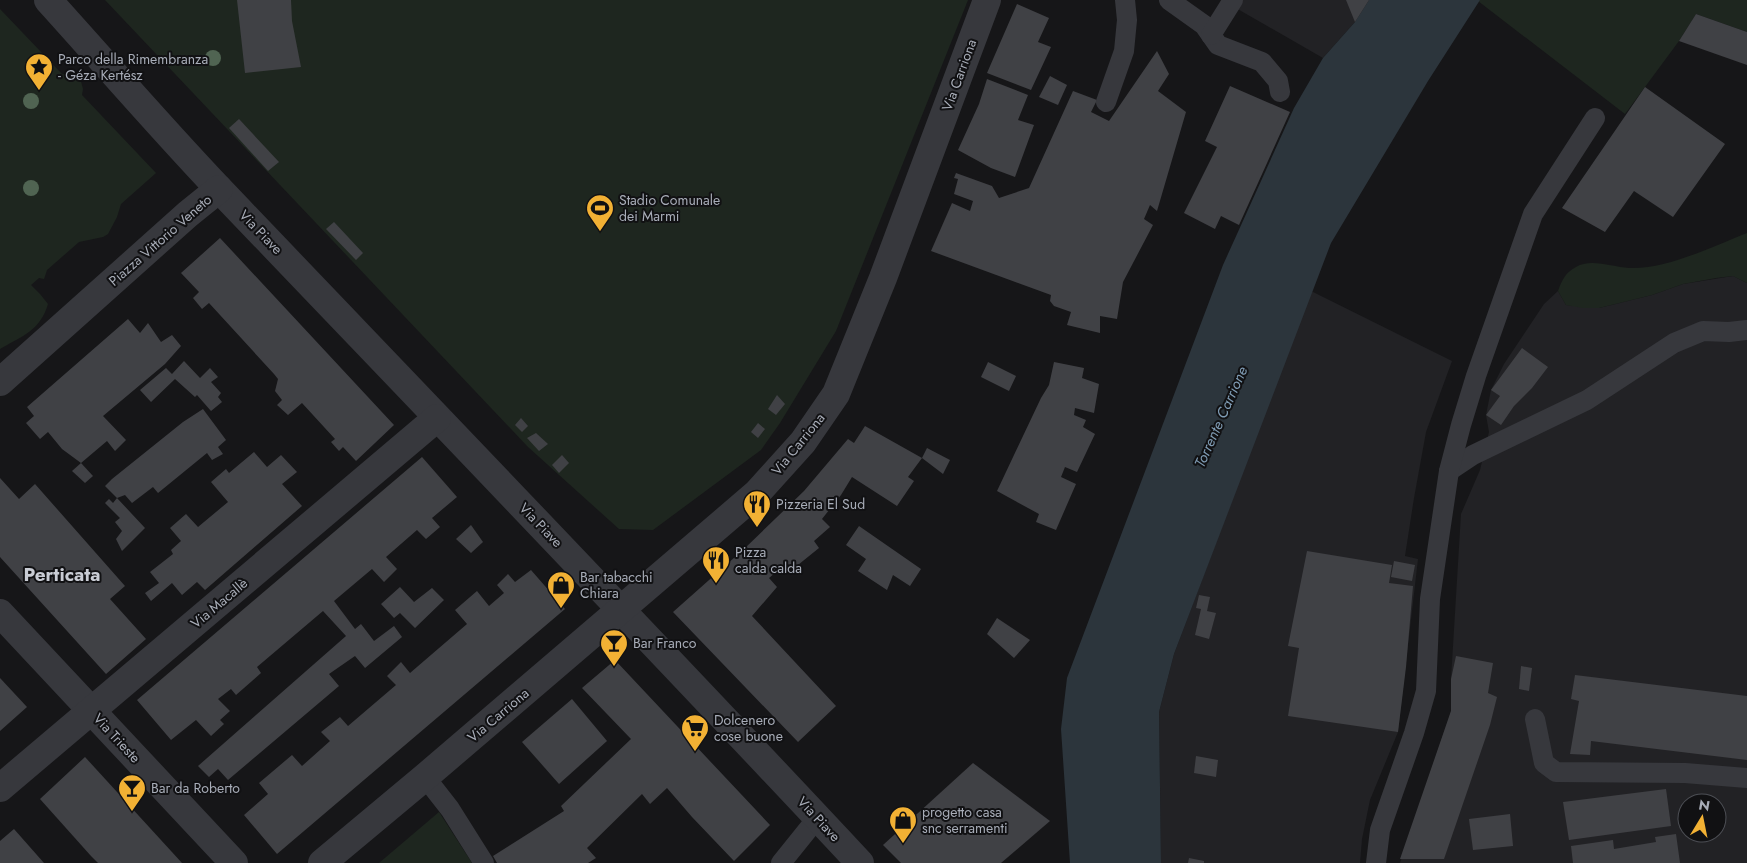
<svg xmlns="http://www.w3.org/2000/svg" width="1747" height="863" font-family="Jost,sans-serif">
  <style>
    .built { fill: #222225; fill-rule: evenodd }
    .green { fill: #1e261f }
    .water { fill: #2c353c }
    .building { fill: #404145 }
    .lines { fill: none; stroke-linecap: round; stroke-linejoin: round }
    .service { stroke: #37383d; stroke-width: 20 }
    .minor { stroke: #37383d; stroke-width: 28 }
    .tree { fill: #506452 }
    .labels { text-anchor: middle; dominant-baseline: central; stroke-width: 4; stroke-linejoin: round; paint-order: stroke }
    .poi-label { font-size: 14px; fill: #a8adb8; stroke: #111113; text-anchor: start }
    .street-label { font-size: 14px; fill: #a8adb8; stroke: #111113 }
    .water-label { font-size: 15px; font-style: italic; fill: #7f9bb3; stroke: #111113 }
    .district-label { font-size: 19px; font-weight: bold; fill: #c9ccd4; stroke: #111113 }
  </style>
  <rect width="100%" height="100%" fill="#161618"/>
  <!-- built -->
  <g class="built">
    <polygon points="1222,0 1369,0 1355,22 1323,58"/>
    <path d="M1733 276 1747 283V863H1400L1451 711V679L1461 514 1480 470 1489 432 1486 415 1491 390 1504 364 1544 304 1558 291 1566 305 1599 308 1652 295 1683 284ZM1687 803H1717V833H1687Z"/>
    <polygon points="1311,291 1452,361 1426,432 1414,498 1405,556 1418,559 1398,732 1370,800 1362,839 1360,863 1161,863 1159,712 1174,654"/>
  </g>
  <!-- green -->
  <g class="green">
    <polygon points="105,0 968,0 836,331 780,423 761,450 653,530 619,529 528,447"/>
    <polygon points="1480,0 1747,0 1747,32 1696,14 1679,41 1625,114 1478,1"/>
    <path d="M0 9 62 74 70 73 80 78 83 89 82 95 156 173 121 204 117 217 108 234 103 237 79 242 47 270 44 279 39 278 31 285 40 294 48 304C40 331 22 336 0 349Z"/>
    <path d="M1747 233V283L1733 276 1716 278 1683 284 1652 295 1599 308H1583L1566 305 1558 291C1562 280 1565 273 1576 267 1591 258 1612 267 1629 268 1665 270 1714 246 1747 233Z"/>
    <polygon points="439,812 472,863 379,863"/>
  </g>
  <!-- water -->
  <polygon class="water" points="1369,0 1480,0 1428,81 1331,243 1174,654 1159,712 1161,863 1070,863 1061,729 1067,678 1223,265 1294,108 1323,58 1355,22"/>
  <!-- building -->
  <g class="building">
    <polygon points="237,0 291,0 292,21 301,67 245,73"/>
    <polygon points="1346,0 1369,0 1355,22"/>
    <polygon points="1017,4 1049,18 1038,42 1051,47 1031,90 987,73"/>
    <polygon points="1696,14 1747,32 1747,65 1679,41"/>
    <polygon points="1157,51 1169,74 1158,91 1186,112 1157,211 1150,205 1144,219 1153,225 1123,282 1117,319 1100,316 1100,333 1067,325 1071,312 1054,306 1050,301 1051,295 931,251 952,203 970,211 973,201 954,194 958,179 954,178 956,173 992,186 999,198 1029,188 1073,91 1097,100 1091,112 1109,121"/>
    <polygon points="1050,76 1067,85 1058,105 1039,97"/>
    <polygon points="987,79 1028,95 1018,120 1034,125 1015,177 991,168 958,150 979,104"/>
    <polygon points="1230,86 1290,112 1239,225 1221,216 1215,229 1184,213 1217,147 1205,141"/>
    <polygon points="1645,87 1725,144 1673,217 1634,191 1605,232 1562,208"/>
    <polygon points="239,119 279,162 268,171 229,128"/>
    <polygon points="334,222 363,253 356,260 326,229"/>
    <polygon points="220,238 394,425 356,461 343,447 339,451 331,442 335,439 302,403 288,415 277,405 282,400 275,391 278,379 274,374 209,303 202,309 193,298 199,292 181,273"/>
    <polygon points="128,319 140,333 148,323 161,342 172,335 181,346 165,364 103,416 126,440 115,451 107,441 81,463 62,449 48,432 40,439 26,423 34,416 27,407"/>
    <polygon points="1522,348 1548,367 1532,388 1514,406 1501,425 1486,415 1500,396 1491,390"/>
    <polygon points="184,361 200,378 210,368 218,377 211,382 221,393 218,397 222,402 211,411 197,395 195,397 175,379 151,402 140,390 166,368 172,374"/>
    <polygon points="988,362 1016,376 1009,391 981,377"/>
    <polygon points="1054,362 1084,368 1082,378 1099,384 1094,413 1075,408 1074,415 1086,420 1083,427 1095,434 1077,472 1065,467 1061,477 1076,484 1056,530 1036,522 1039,514 997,491 1041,398 1049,385"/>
    <polygon points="777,395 785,404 776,415 768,409"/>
    <polygon points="203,409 226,440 218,447 223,454 212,460 207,453 158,493 153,487 132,503 125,495 117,498 105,486 112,479 183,422"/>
    <polygon points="521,418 528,426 522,432 515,425"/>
    <polygon points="758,423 765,429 758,438 751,432"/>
    <polygon points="865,426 922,458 908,477 914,481 897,506 852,477 841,495 822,519 830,527 814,541 819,548 793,569 787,563 769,578 777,587 752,616 836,706 798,742 673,612 744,549 804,491 848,439 854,443"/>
    <polygon points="536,433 548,444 539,451 527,438"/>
    <polygon points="927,448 950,460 943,474 922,458"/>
    <polygon points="254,452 267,467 281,455 297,472 282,484 302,506 205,590 197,582 182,595 172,583 151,601 145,593 159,583 150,572 173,554 171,550 181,541 170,528 186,514 198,527 228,502 211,482 226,469 229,473"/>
    <polygon points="562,455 569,463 559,473 552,465"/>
    <polygon points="422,457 457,497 432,518 440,527 426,539 417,530 386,557 397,569 384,582 372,569 334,601 355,629 361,624 374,641 394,626 402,637 365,668 355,656 329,674 339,686 228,780 218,769 209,777 198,766 346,636 323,611 257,667 261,673 236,695 231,689 218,699 230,711 220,720 224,724 211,736 196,720 171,740 137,700"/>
    <polygon points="81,463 93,476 85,483 72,471"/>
    <polygon points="0,478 19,499 35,484 125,586 110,599 146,639 106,674 0,557"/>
    <polygon points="117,498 145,528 122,551 116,539 122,531 115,522 120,518 105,503 109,499 113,503"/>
    <polygon points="471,525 483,542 471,553 456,539"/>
    <polygon points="859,526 921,569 910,586 893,575 887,590 858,571 866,559 846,545"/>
    <polygon points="1307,551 1392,565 1389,583 1413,586 1406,667 1398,732 1288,716 1299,648 1288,646"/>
    <polygon points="1394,561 1415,565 1412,581 1391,577"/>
    <polygon points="531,570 565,609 277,854 244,815 268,794 259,783 292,755 302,766 330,741 321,732 340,717 348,726 396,685 387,676 401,662 410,673 467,624 455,610 477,591 489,606 504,593 497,585 508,574 515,582"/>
    <polygon points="400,587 414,602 432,588 444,600 415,628 400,613 394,618 381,604"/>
    <polygon points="1199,595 1210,597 1207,611 1216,613 1209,639 1195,635 1201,609 1196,608"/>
    <polygon points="997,618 1030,640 1014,658 987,634"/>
    <polygon points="1456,656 1493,663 1488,693 1497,697 1490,725 1444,859 1400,859 1451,711 1451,679"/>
    <polygon points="615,660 770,825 734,861 692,817 667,788 650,804 642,794 587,848 596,858 588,863 497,863 493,856 564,811 561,806 631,739 582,688"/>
    <polygon points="1521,666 1532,668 1529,691 1519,689"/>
    <polygon points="1575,675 1747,696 1747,760 1591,741 1590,755 1570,754 1579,701 1571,699"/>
    <polygon points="0,678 27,707 0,731"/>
    <polygon points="572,699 607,741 559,784 522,742"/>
    <polygon points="1196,756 1218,760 1216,777 1194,773"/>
    <polygon points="85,757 182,863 98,863 91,856 40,799"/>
    <polygon points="973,763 1050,821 1001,863 901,863 883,845"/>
    <polygon points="1666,789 1671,826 1569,840 1563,802"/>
    <polygon points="1510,814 1513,846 1473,850 1469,819"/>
    <polygon points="14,829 44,863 0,863 0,841"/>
    <polygon points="1676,834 1680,863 1573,863 1571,846 1613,840 1614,849 1656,842 1655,837"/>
    <polygon points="1189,858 1204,861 1204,863 1188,863"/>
  </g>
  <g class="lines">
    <!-- service -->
    <g class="service">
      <polyline points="1169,0 1204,25 1218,45 1262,62 1278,81 1280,92"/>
      <polyline points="1211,35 1233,0"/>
      <polyline points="1106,102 1124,51 1127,20 1125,0"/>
      <polyline points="1449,471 1473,455 1587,400 1674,343 1703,331 1729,332 1747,330"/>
      <polyline points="1535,719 1544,763 1556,772 1685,773 1747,778"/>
      <polyline points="425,777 450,809 484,863"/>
      <polyline points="781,863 818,817"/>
      <polyline points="1376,863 1380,830 1414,733 1426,691 1430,599 1449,471 1461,425 1476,376 1533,214 1595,118"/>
    </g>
    <!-- minor -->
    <g class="minor">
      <path d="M48 0C105 63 161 128 220 190 434 414 649 637 860 863"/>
      <polyline points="0,382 188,214 219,189"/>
      <polyline points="0,613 234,863"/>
      <polyline points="0,788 437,418"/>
      <polyline points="322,863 425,777 757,493 803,442 836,394 883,278 987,0"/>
    </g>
  </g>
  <!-- trees -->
  <g class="tree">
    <circle cx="213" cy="58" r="8"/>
    <circle cx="31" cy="101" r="8"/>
    <circle cx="31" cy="188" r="8"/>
  </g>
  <!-- icons -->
  <defs>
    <g id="sight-pin" transform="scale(1.4375)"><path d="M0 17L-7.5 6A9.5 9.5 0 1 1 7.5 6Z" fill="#f2b134" stroke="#111113"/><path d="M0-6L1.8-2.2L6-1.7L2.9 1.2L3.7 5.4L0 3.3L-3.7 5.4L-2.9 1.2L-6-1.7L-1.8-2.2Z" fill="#111"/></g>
    <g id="stadium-pin" transform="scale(1.4375)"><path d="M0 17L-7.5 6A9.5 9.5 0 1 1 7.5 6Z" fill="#f2b134" stroke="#111113"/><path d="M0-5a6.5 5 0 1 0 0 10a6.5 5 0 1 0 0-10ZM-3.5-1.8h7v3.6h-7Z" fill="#111"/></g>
    <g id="restaurant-pin" transform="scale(1.4375)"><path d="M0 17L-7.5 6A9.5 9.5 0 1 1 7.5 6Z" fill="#f2b134" stroke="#111113"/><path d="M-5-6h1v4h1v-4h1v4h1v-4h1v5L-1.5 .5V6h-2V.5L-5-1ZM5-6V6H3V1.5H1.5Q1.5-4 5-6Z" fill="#111"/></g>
    <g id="shop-pin" transform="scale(1.4375)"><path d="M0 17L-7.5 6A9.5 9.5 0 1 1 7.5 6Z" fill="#f2b134" stroke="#111113"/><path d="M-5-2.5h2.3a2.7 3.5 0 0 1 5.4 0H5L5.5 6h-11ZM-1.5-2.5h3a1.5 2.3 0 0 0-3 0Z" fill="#111"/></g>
    <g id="bar-pin" transform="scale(1.4375)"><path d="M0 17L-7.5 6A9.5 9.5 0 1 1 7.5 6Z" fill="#f2b134" stroke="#111113"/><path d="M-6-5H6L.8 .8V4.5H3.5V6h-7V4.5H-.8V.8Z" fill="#111"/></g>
    <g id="supermarket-pin" transform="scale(1.4375)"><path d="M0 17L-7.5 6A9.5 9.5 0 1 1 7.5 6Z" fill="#f2b134" stroke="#111113"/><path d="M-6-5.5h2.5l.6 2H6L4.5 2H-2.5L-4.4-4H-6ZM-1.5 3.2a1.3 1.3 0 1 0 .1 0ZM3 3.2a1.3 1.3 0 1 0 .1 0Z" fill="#111"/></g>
  </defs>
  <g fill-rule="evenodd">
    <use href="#sight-pin" x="39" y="67"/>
    <use href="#stadium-pin" x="600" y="208"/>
    <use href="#restaurant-pin" x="757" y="504"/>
    <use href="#restaurant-pin" x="716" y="560"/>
    <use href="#shop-pin" x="561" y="585"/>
    <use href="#bar-pin" x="614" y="643"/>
    <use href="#supermarket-pin" x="695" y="728"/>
    <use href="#bar-pin" x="132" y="788"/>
    <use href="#shop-pin" x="903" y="820"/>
  </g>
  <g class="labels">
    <!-- poi labels -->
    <g class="poi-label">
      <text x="58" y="59">Parco della Rimembranza<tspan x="58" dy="16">- Géza Kertész</tspan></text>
      <text x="619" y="200">Stadio Comunale<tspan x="619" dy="16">dei Marmi</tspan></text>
      <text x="776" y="504">Pizzeria El Sud</text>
      <text x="735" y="552">Pizza<tspan x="735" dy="16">calda calda</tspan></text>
      <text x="580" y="577">Bar tabacchi<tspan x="580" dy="16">Chiara</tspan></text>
      <text x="633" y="643">Bar Franco</text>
      <text x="714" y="720">Dolcenero<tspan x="714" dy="16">cose buone</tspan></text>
      <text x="151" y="788">Bar da Roberto</text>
      <text x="922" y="812">progetto casa<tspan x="922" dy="16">snc serramenti</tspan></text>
    </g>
    <!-- street labels -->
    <g class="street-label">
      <text transform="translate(959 75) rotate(-70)">Via Carriona</text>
      <text transform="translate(261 232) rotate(46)">Via Piave</text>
      <text transform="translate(160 240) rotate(-41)">Piazza Vittorio Veneto</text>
      <text transform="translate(798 444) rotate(-51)">Via Carriona</text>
      <text transform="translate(541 525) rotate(46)">Via Piave</text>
      <text transform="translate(219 603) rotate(-40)">Via Macallè</text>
      <text transform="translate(498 715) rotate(-40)">Via Carriona</text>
      <text transform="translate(117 738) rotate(47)">Via Trieste</text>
      <text transform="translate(819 819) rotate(47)">Via Piave</text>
    </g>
    <!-- water labels -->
    <g class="water-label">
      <text transform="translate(1221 417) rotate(-66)">Torrente Carrione</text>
    </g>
    <!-- district labels -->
    <g class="district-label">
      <text x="62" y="574">Perticata</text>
    </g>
  </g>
  <!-- north arrow -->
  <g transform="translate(1702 818) rotate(10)"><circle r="24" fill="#111113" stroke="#4d4f55"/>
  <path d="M0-4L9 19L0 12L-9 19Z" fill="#f2b134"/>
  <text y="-8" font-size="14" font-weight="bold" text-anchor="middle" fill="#a8adb8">N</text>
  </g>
</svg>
